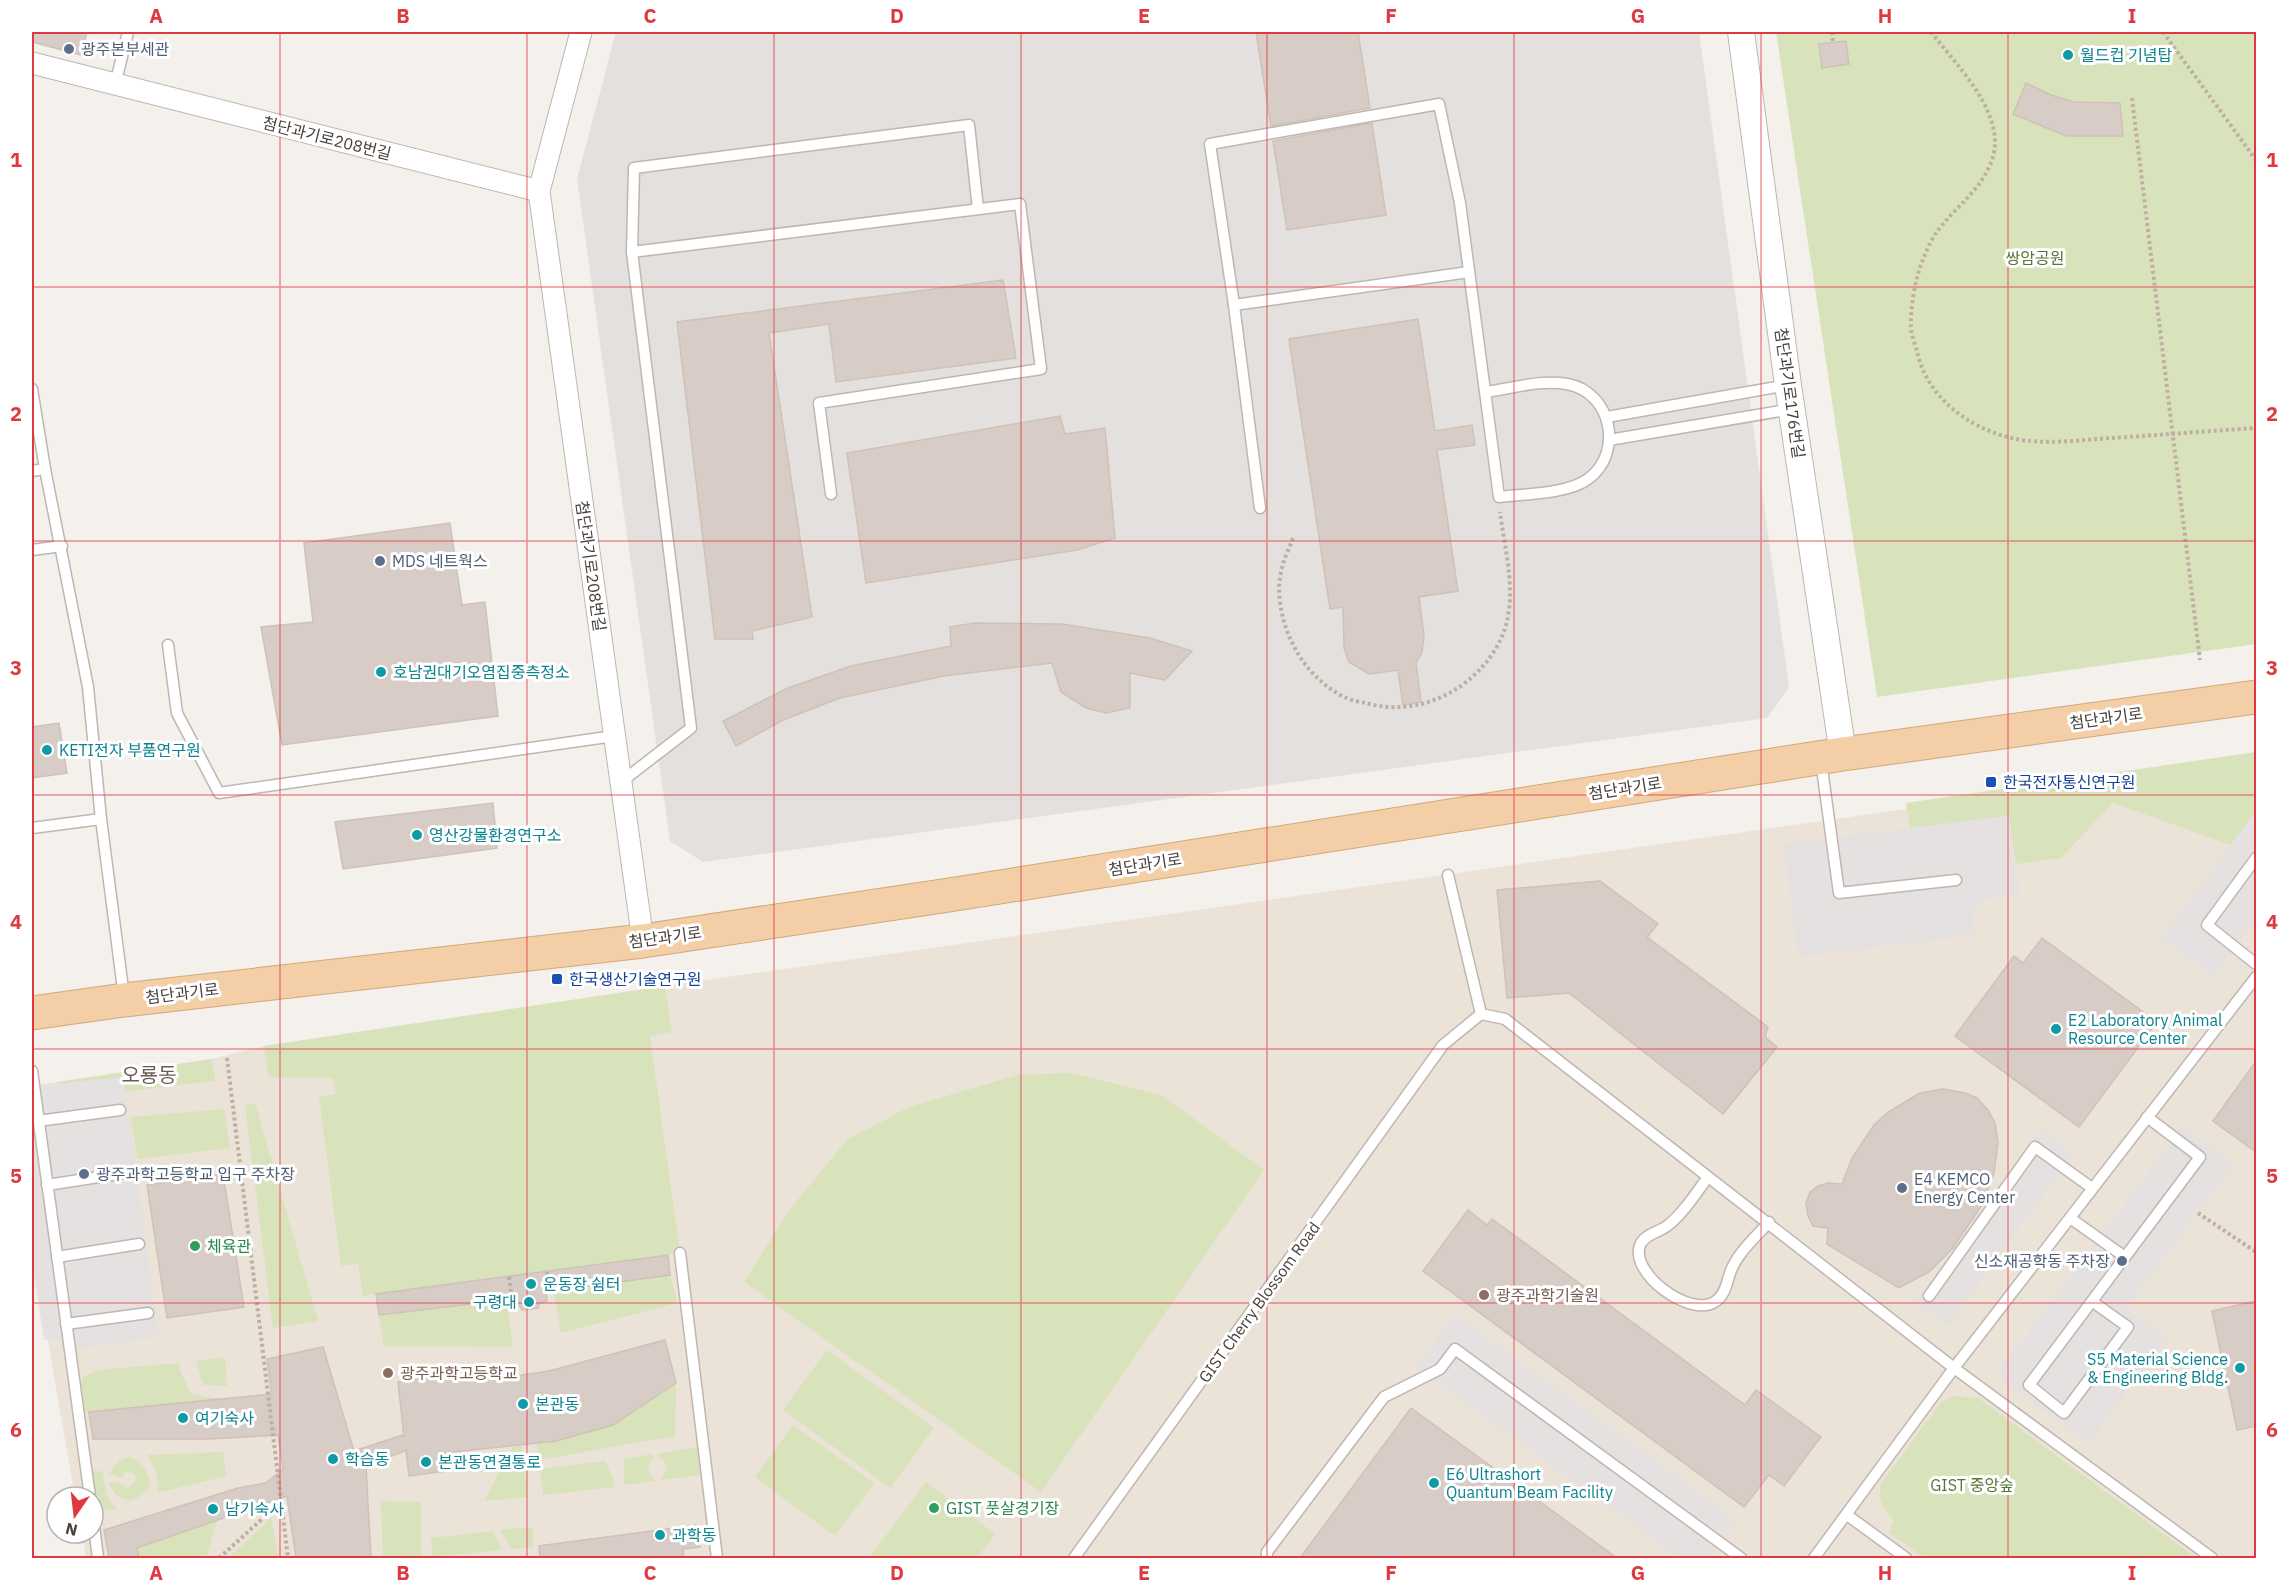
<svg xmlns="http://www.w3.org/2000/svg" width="2288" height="1590" font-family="'IBM Plex Sans','Noto Sans KR',sans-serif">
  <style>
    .industrial { fill: #e4e0dd }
    .education { fill: #ebe2d8 }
    .green { fill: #d9e3bb }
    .parking { fill: #e4e1e0 }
    .building { fill: #d8cdc6; stroke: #cfc1b7; stroke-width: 1.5 }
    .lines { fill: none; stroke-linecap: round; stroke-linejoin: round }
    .service-casing { stroke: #bfb6b0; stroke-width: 13 }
    .minor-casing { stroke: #bfb6b0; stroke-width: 23 }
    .tertiary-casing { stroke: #bfb6b0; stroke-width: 28 }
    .primary-casing { stroke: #d6a778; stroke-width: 35 }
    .path { stroke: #bfafa3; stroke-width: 4; stroke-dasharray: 3 3; stroke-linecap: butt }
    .service { stroke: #fff; stroke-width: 10 }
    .minor { stroke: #fff; stroke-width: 21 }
    .tertiary { stroke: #fff; stroke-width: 26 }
    .primary { stroke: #f3cea7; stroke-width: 33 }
    .grid { fill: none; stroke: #e03841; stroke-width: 1.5; stroke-opacity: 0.55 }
    .service-dot { fill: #5c6f8a; stroke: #fff; stroke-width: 2 }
    .culture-dot { fill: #0f9aa8; stroke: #fff; stroke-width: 2 }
    .transit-dot { fill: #1a4fb4; stroke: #fff; stroke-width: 2 }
    .leisure-dot { fill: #2e9e5b; stroke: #fff; stroke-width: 2 }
    .education-dot { fill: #8d6e63; stroke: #fff; stroke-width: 2 }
    .labels { text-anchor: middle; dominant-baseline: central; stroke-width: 6; stroke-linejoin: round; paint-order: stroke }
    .service-label { font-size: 16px; fill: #4e5e75; stroke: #fff; text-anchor: start }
    .culture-label { font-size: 16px; fill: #0d838f; stroke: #fff; text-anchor: start }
    .street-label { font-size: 16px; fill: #48403b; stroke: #fff }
    .park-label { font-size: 16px; fill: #597434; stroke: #fff }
    .transit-label { font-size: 16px; fill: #164399; stroke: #fff; text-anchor: start }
    .leisure-label { font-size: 16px; fill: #27864d; stroke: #fff; text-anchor: start }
    .education-label { font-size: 16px; fill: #785e54; stroke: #fff; text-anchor: start }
    .quarter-label { font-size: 20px; fill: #6a5c53; stroke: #fff }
    .neatline { fill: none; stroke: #e03841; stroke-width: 2 }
    .grid-label { font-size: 20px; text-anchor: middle; font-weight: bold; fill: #e03841 }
  </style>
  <rect width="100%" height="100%" fill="#f4f0ec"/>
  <!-- industrial -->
  <polygon class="industrial" points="616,32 1699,32 1789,687 1767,718 703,862 670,841 577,179"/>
  <!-- education -->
  <polygon class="education" points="2256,759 2256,1558 86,1558 82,1533 93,1533 93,1497 75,1497 32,1248 32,1086 212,1059 264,1046 665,986"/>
  <!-- green -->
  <g class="green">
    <polygon points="1776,32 2256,32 2256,644 1877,697"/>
    <polygon points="2256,752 2256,811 2231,845 2113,803 2061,858 2016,864 2009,816 1910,828 1906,803"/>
    <polygon points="665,986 672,1032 650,1036 680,1253 363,1296 358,1263 341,1266 319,1097 335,1094 333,1078 269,1077 264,1046"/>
    <polygon points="212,1059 215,1081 62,1099 57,1082"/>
    <polygon points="1072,1073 1162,1095 1264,1170 1041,1492 744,1282 790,1209 847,1140 909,1107 1018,1075"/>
    <polygon points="255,1103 318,1321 273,1328 245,1105"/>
    <polygon points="224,1109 230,1148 138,1159 130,1117"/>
    <polygon points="670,1275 677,1303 561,1333 554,1291"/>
    <polygon points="507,1300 513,1347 384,1346 379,1315"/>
    <polygon points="827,1350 934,1428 890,1488 783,1410"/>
    <polygon points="225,1357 227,1386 203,1385 196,1361"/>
    <polygon points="179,1363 180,1371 191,1394 220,1399 82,1412 80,1389 83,1377 99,1370"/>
    <polygon points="676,1383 675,1436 539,1460 537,1444 556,1441 613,1425"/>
    <path d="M1954 1396 1978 1398 2196 1558H1925L1889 1533 1894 1520C1883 1508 1877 1501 1881 1484L1941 1402Z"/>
    <polygon points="793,1425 874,1483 835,1536 755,1477"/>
    <polygon points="522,1446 528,1497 484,1501 513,1447"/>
    <polygon points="697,1447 700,1475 661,1480 667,1467 664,1461 659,1458 658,1454"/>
    <path d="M223 1452 226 1476 157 1493C159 1477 157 1468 147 1455Z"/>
    <polygon points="652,1454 653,1459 649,1463 648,1470 655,1481 624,1485 624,1459"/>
    <path d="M130 1457C144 1464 148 1470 150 1486 135 1505 119 1506 108 1482L123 1484 127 1488 134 1483 136 1476 130 1472 124 1473 122 1478 109 1473 119 1461Z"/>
    <polygon points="605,1461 614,1481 614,1487 543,1495 540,1469"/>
    <path d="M92 1470 103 1472C105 1488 106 1498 117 1509L98 1511Z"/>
    <polygon points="926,1482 995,1534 977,1558 869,1558"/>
    <polygon points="381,1501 421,1502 421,1558 383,1558"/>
    <polygon points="271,1518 279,1558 228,1558"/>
    <polygon points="217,1521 206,1558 139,1558 137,1548"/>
    <polygon points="532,1527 534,1547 512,1549 499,1530"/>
    <polygon points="493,1531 502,1550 433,1557 431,1538"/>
  </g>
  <!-- parking -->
  <g class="parking">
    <polygon points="2256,811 2256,917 2213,976 2161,938"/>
    <polygon points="2009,816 2020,895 1982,900 1972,912 1975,935 1798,957 1784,844"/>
    <polygon points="123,1077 159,1337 62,1351 61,1338 44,1340 32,1262 32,1086"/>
    <polygon points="2183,1126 2234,1165 2127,1308 2167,1338 2088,1444 1996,1375"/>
    <polygon points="2041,1129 2074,1153 1949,1326 1915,1302"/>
    <polygon points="1455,1314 1737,1520 1708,1558 1679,1558 1416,1367"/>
  </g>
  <!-- building -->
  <g class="building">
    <polygon points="32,32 87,32 81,55 32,42"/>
    <polygon points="1256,32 1358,32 1370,108 1271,126"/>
    <polygon points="1846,41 1849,64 1822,68 1819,44"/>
    <polygon points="2026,83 2051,95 2074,102 2120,103 2123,136 2066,136 2013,114"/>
    <polygon points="1372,123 1386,215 1287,230 1273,141"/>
    <polygon points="1003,280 1016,358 836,382 829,324 769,333 812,617 752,631 753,639 715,639 677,322"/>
    <polygon points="1418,319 1435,431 1472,425 1475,445 1437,450 1458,591 1419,597 1424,636 1422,652 1416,663 1421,702 1403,705 1398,670 1369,674 1349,662 1344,648 1343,607 1330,609 1289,339"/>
    <polygon points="1060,416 1065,434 1105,428 1115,538 1077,550 866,583 847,453"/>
    <polygon points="450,523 462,605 485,602 498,716 282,745 261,627 313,622 304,543"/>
    <polygon points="975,623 1062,624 1150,638 1192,651 1165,680 1130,673 1130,708 1106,713 1086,708 1061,692 1052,663 944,676 840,698 783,720 736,746 723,721 788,688 851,666 951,646 950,627"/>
    <polygon points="59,723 67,773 32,778 32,727"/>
    <polygon points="493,803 497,848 343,869 335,822"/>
    <polygon points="1600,881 1658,924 1647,937 1768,1027 1765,1037 1777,1047 1723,1114 1569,993 1507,998 1497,890"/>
    <polygon points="2042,938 2157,1022 2079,1127 1955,1036 2014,956 2023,963"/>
    <polygon points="2256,1061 2256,1152 2213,1121"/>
    <polygon points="1943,1089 1965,1093 1977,1098 1988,1110 1995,1123 1998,1142 1994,1173 1982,1205 1953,1248 1929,1272 1899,1288 1827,1244 1828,1228 1813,1226 1808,1216 1806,1204 1810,1192 1818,1186 1828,1183 1842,1184 1852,1158 1874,1125 1888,1112 1920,1093"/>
    <polygon points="223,1174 244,1307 167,1318 147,1185"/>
    <polygon points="1468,1210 1487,1225 1492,1219 1745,1405 1756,1390 1821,1437 1784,1486 1769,1475 1744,1507 1423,1271"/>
    <polygon points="668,1255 670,1275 546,1292 547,1301 540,1303 538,1308 522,1310 519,1305 505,1300 379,1315 376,1294"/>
    <polygon points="2256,1301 2256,1426 2237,1430 2212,1311"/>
    <polygon points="665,1340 676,1383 613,1425 556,1441 444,1453 446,1471 409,1476 406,1450 366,1467 371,1558 296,1558 287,1496 137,1548 139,1558 109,1558 104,1530 238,1488 266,1483 283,1469 278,1435 210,1439 93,1439 89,1412 272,1394 267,1359 323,1347 354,1451 403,1435 404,1437 398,1382 439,1376 477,1378 522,1375 549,1371"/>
    <polygon points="1411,1408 1617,1558 1300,1558"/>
    <polygon points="697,1525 700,1547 683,1549 684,1558 540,1558 539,1546"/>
  </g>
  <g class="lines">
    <!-- service casing -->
    <g class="service-casing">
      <g id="service">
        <polyline points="115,85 128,32"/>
        <polyline points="632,252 634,168 969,125 978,209"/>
        <path d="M1234 305 1210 144 1439 104 1460 203 1499 497C1523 494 1568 494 1588 479 1624 453 1612 392 1567 384 1541 379 1510 389 1485 392"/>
        <polyline points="32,389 45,469"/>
        <polyline points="1607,417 1788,385"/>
        <polyline points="1609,440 1792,409"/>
        <polyline points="32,471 45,469 88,687 101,819 124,997"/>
        <polyline points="1260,508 1234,305 1469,272"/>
        <polyline points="32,550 62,546"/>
        <polyline points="168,645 177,713 219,793 614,736"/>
        <polyline points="1821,761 1839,893 1956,880"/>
        <polyline points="621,782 691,728 632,252 1020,204 1041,369 819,403 831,494"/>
        <polyline points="32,828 101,819"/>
        <polyline points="2256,858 2207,925 2256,964"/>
        <polyline points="1448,875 1481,1014"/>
        <polyline points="32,1071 90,1497"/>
        <polyline points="38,1121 120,1110"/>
        <path d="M1708 1177C1696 1193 1683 1214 1667 1226 1659 1232 1646 1234 1641 1243 1626 1271 1691 1320 1716 1301 1725 1295 1727 1282 1730 1273 1737 1253 1755 1238 1769 1222"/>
        <polyline points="47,1185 131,1172"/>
        <polyline points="2070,1218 2125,1257 2029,1385 2064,1413 2128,1327 2093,1302"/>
        <polyline points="680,1253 717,1558"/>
        <polyline points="57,1257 139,1244"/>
        <polyline points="2125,1257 2200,1157 2147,1117"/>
        <polyline points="1929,1296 2035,1147 2092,1188"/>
        <polyline points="66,1324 148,1313"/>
        <polyline points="1847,1515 1906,1558"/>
        <polyline points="93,1518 98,1558"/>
        <polyline points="1074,1558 1443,1045 1481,1014 1505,1019 1954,1368 2212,1558"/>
        <polyline points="1267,1558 1267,1552 1384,1397 1440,1369 1455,1349 1741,1558"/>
        <polyline points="1814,1558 1954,1368 2256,977"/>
      </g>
    </g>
    <!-- minor casing -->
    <g class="minor-casing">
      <g id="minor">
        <polyline points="581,32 539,191 643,941"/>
        <polyline points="32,63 539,191"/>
      </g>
    </g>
    <!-- tertiary casing -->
    <g class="tertiary-casing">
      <polyline id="tertiary" points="1741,32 1788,385 1843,754"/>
    </g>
    <!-- primary casing -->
    <g class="primary-casing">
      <polyline id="primary" points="32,1013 124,1000 643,941 949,895 1843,754 2256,697"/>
    </g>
    <!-- path -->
    <g class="path">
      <polyline points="1832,32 1833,42"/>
      <path d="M1931 32C1954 62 1996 103 1995 144 1993 182 1956 205 1936 233 1930 242 1926 252 1922 262 1915 279 1910 310 1911 329 1912 337 1916 347 1918 355 1929 400 1972 430 2016 439 2047 445 2080 440 2111 438 2160 435 2208 431 2256 428"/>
      <polyline points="2163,32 2256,160"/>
      <polyline points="2132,98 2200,660"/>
      <path d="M1293 538C1289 549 1283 560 1281 572 1277 589 1280 609 1285 625 1295 656 1315 682 1344 697 1350 700 1359 702 1366 703 1421 719 1481 687 1503 634 1518 596 1505 551 1500 512"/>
      <polyline points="227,1058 288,1558"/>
      <polyline points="2198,1213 2256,1252"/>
      <polyline points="547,1272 549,1292"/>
      <polyline points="509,1277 512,1299"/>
      <polyline points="219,1558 281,1502"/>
    </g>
    <!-- service -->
    <use href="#service" class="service"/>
    <!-- minor -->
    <use href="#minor" class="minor"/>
    <!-- tertiary -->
    <use href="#tertiary" class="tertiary"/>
    <!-- primary -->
    <use href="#primary" class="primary"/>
  </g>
  <!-- grid -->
  <path class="grid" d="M280 32V1558M527 32V1558M774 32V1558M1021 32V1558M1267 32V1558M1514 32V1558M1761 32V1558M2008 32V1558M32 287H2256M32 541H2256M32 795H2256M32 1049H2256M32 1303H2256"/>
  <!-- markers -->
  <g class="service-dot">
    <circle cx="69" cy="49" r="6"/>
    <circle cx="380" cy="561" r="6"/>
    <circle cx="84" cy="1174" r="6"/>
    <circle cx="1902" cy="1188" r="6"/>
    <circle cx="2122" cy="1261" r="6"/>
  </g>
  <g class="culture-dot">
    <circle cx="2068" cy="55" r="6"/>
    <circle cx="381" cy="672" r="6"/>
    <circle cx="47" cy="750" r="6"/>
    <circle cx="417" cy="835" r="6"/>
    <circle cx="2056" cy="1029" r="6"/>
    <circle cx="531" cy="1284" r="6"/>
    <circle cx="529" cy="1302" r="6"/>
    <circle cx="2240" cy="1368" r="6"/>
    <circle cx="523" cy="1404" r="6"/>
    <circle cx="183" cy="1418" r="6"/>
    <circle cx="333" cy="1459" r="6"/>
    <circle cx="426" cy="1462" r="6"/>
    <circle cx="1434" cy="1483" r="6"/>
    <circle cx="213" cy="1509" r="6"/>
    <circle cx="660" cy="1535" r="6"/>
  </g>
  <g class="transit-dot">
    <rect x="1985" y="776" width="12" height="12" rx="3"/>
    <rect x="551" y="973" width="12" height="12" rx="3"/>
  </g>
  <g class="leisure-dot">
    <circle cx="195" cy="1246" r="6"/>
    <circle cx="934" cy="1508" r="6"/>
  </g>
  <g class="education-dot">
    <circle cx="1484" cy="1295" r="6"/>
    <circle cx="388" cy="1373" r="6"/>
  </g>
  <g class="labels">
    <!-- service labels -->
    <g class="service-label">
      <text x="81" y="49">광주본부세관</text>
      <text x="392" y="561">MDS 네트웍스</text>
      <text x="96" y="1174">광주과학고등학교 입구 주차장</text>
      <text x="1914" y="1179">E4 KEMCO<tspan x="1914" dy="18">Energy Center</tspan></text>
      <text x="2110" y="1261" text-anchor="end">신소재공학동 주차장</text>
    </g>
    <!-- culture labels -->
    <g class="culture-label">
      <text x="2080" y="55">월드컵 기념탑</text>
      <text x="393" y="672">호남권대기오염집중측정소</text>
      <text x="59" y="750">KETI전자 부품연구원</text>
      <text x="429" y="835">영산강물환경연구소</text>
      <text x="2068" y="1020">E2 Laboratory Animal<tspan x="2068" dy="18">Resource Center</tspan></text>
      <text x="543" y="1284">운동장 쉼터</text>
      <text x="517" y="1302" text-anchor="end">구령대</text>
      <text x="2228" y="1359" text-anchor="end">S5 Material Science<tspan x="2228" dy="18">&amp; Engineering Bldg.</tspan></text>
      <text x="535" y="1404">본관동</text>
      <text x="195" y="1418">여기숙사</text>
      <text x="345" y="1459">학습동</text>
      <text x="438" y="1462">본관동연결통로</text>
      <text x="1446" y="1474">E6 Ultrashort<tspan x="1446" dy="18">Quantum Beam Facility</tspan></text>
      <text x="225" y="1509">남기숙사</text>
      <text x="672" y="1535">과학동</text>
    </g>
    <!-- street labels -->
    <g class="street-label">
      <text transform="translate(327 138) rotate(14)">첨단과기로208번길</text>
      <text transform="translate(1790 393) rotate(82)">첨단과기로176번길</text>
      <text transform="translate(591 566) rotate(82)">첨단과기로208번길</text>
      <text transform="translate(2106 718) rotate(-8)">첨단과기로</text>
      <text transform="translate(1625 788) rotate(-9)">첨단과기로</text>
      <text transform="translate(1145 864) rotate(-9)">첨단과기로</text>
      <text transform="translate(665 937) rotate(-8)">첨단과기로</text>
      <text transform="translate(182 993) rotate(-7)">첨단과기로</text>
      <text transform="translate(1259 1302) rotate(-54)">GIST Cherry Blossom Road</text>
    </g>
    <!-- park labels -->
    <g class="park-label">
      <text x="2035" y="258">쌍암공원</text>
      <text x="1972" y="1485">GIST 중앙숲</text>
    </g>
    <!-- transit labels -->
    <g class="transit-label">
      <text x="2003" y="782">한국전자통신연구원</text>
      <text x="569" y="979">한국생산기술연구원</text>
    </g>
    <!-- leisure labels -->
    <g class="leisure-label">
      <text x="207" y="1246">체육관</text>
      <text x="946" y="1508">GIST 풋살경기장</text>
    </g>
    <!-- education labels -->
    <g class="education-label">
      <text x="1496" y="1295">광주과학기술원</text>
      <text x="400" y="1373">광주과학고등학교</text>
    </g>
    <!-- quarter labels -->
    <g class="quarter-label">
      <text x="149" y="1074">오룡동</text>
    </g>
  </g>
  <!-- border -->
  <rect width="2288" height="1590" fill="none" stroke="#ffffff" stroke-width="66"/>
  <!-- north arrow -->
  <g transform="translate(75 1515) rotate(194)"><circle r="28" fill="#ffffff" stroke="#b6b3b1" stroke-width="1.5"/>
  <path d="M0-4.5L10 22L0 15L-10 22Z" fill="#e03841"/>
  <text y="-9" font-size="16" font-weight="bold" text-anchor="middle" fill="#48403b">N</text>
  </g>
  <rect x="33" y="33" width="2222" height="1524" class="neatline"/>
  <g class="grid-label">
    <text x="156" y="23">A</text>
    <text x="403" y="23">B</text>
    <text x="650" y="23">C</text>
    <text x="897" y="23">D</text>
    <text x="1144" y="23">E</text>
    <text x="1391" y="23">F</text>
    <text x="1638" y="23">G</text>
    <text x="1885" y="23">H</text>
    <text x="2132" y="23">I</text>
    <text x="16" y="167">1</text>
    <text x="2272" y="167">1</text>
    <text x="16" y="421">2</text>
    <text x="2272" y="421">2</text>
    <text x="16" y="675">3</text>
    <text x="2272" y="675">3</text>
    <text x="16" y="929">4</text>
    <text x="2272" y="929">4</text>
    <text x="16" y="1183">5</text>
    <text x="2272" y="1183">5</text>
    <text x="16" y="1437">6</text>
    <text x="2272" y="1437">6</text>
    <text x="156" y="1580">A</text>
    <text x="403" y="1580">B</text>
    <text x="650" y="1580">C</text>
    <text x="897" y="1580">D</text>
    <text x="1144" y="1580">E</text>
    <text x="1391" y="1580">F</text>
    <text x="1638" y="1580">G</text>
    <text x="1885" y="1580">H</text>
    <text x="2132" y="1580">I</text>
  </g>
</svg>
